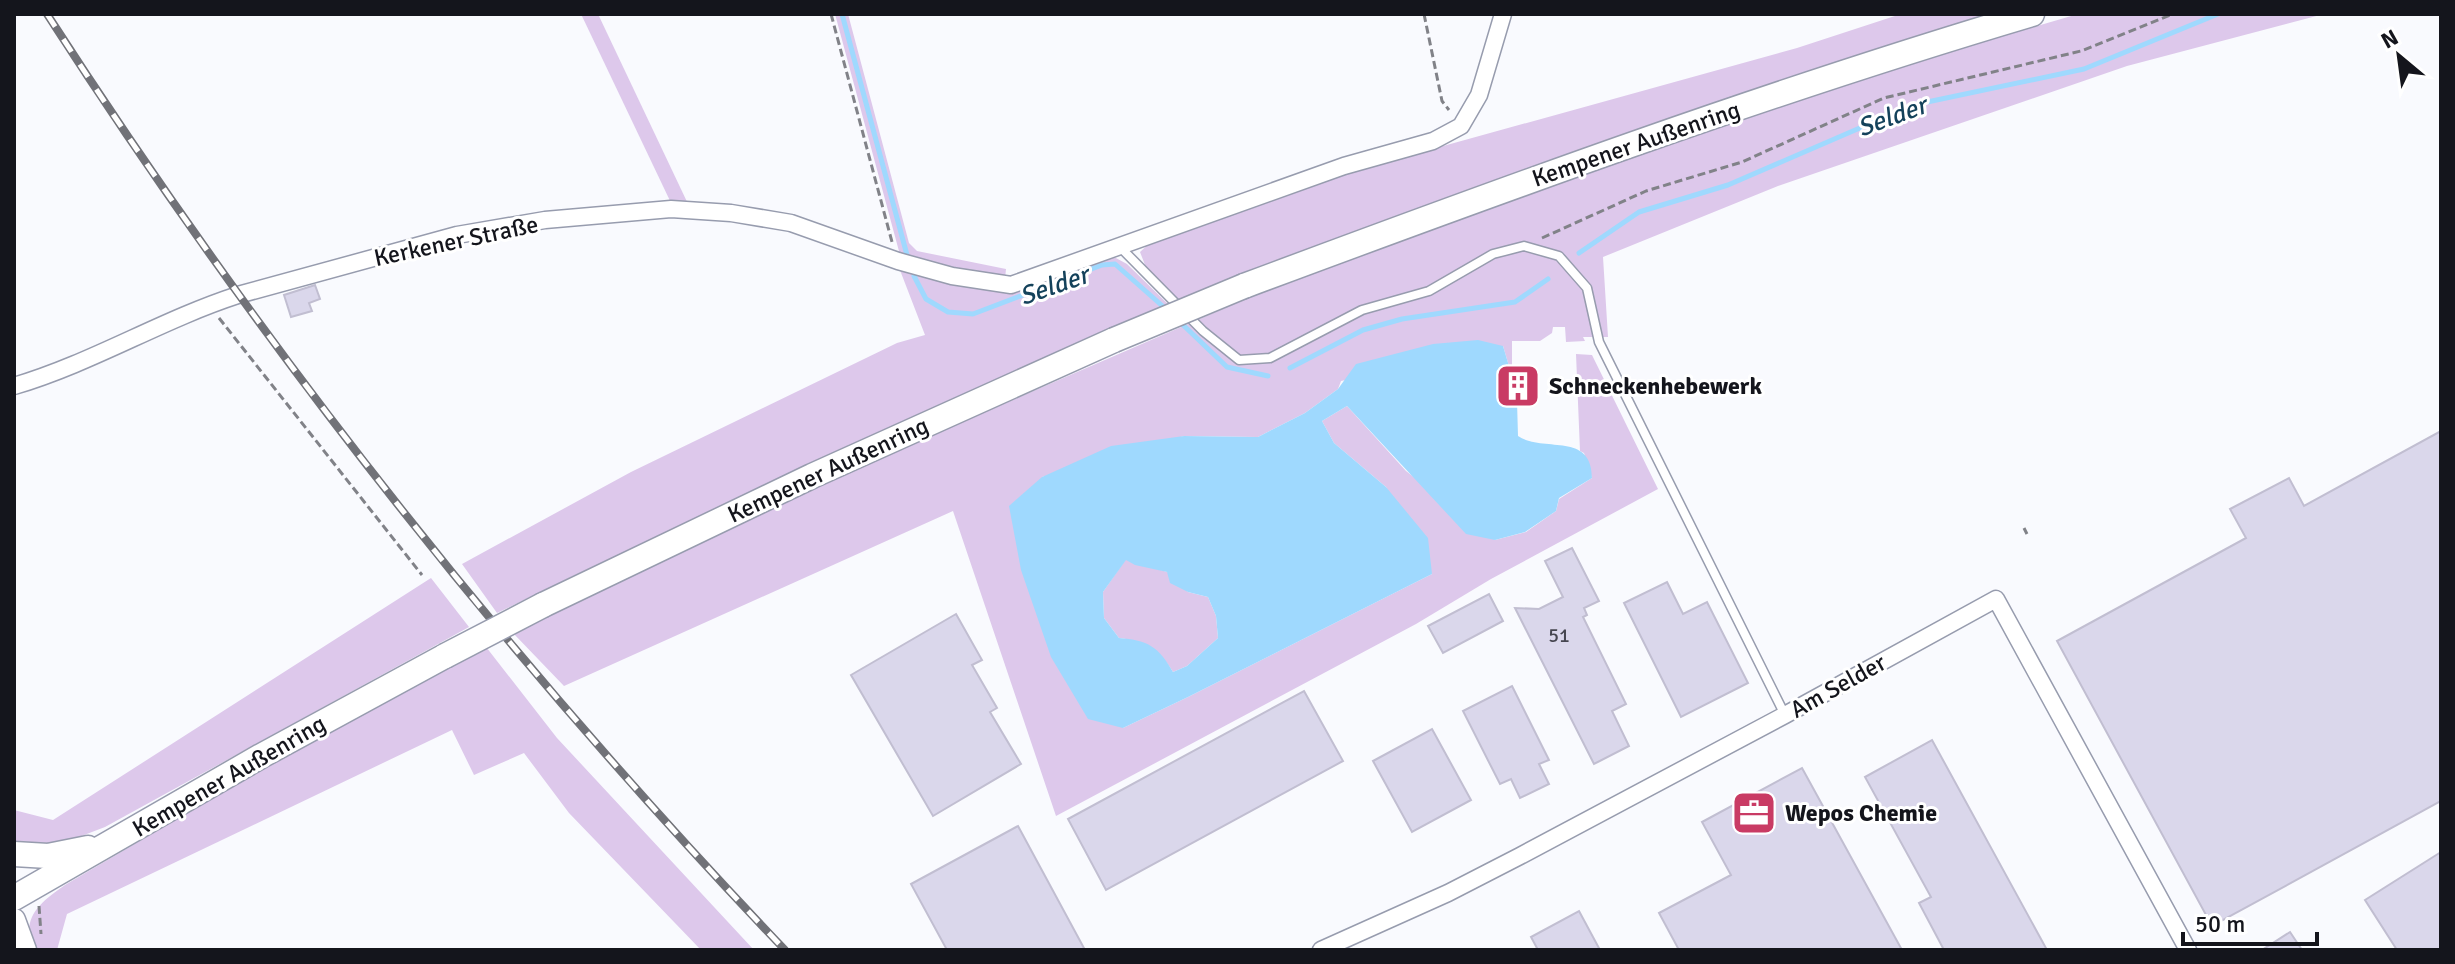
<svg xmlns="http://www.w3.org/2000/svg" width="2455" height="964" font-family="Signika,sans-serif">
  <style>
    .green { fill: #ddc8eb }
    .water { fill: #9fd9fe; fill-rule: evenodd }
    .lines { fill: none; stroke-linecap: round; stroke-linejoin: round }
    .stream { stroke: #9fd9fe; stroke-width: 5 }
    .building { fill: #dad7eb; stroke: #c1bed1; stroke-width: 2 }
    .service-casing { stroke: #979cae; stroke-width: 11 }
    .minor-casing { stroke: #979cae; stroke-width: 19 }
    .secondary-casing { stroke: #979cae; stroke-width: 25 }
    .primary-casing { stroke: #979cae; stroke-width: 27 }
    .path { stroke: #818288; stroke-width: 3; stroke-dasharray: 8 4; stroke-linecap: butt }
    .service { stroke: #fff; stroke-width: 8 }
    .minor { stroke: #fff; stroke-width: 16 }
    .secondary { stroke: #fff; stroke-width: 22 }
    .primary { stroke: #fff; stroke-width: 24 }
    .rail-casing { stroke: #717278; stroke-width: 8 }
    .rail { stroke: #fff; stroke-width: 5; stroke-dasharray: 15; stroke-linecap: butt }
    .primary-bridge-casing { stroke: #979cae; stroke-width: 27; stroke-linecap: butt }
    .primary-bridge { stroke: #fff; stroke-width: 24 }
    .labels { text-anchor: middle; dominant-baseline: central; stroke-width: 6; stroke-linejoin: round; paint-order: stroke }
    .number-label { font-size: 20px; fill: #464650 }
    .street-label { font-size: 24px; fill: #14151c; stroke: #fff }
    .poi-label { font-size: 24px; font-weight: bold; fill: #14151c; stroke: #fff; text-anchor: start }
    .water-label { font-size: 26px; font-style: italic; fill: #14425b; stroke: #fff }
  </style>
  <rect width="100%" height="100%" fill="#f9fafe"/>
  <!-- green -->
  <g class="green">
    <polygon points="581,14 598,14 689,206 672,205"/>
    <polygon points="835,14 848,14 909,243 917,251 1006,269 1005,279 984,277 900,255"/>
    <polygon points="1901,14 2002,14 1179,300 1147,270 1140,252 1154,239 1346,173 1797,48"/>
    <polygon points="2078,14 2324,14 2127,66 1778,186 1603,257 1608,337 1583,337 1585,341 1566,342 1565,327 1553,327 1552,333 1540,341 1512,341 1512,367 1509,366 1503,346 1341,381 1338,389 1305,413 1258,437 1184,436 1042,477 1123,728 1188,697 1432,574 1386,487 1334,443 1322,421 1347,406 1406,471 1495,540 1526,532 1556,511 1559,499 1592,478 1584,453 1580,451 1576,354 1592,355 1658,489 1491,579 1416,624 1056,816 953,511 564,686 513,633 879,458 1248,298 1555,183 1879,72"/>
    <polygon points="1114,257 1127,264 1169,305 1120,324 573,576 497,613 462,564 631,472 897,343 925,335 898,265 991,287 1100,259"/>
    <path d="M1126 559 1167 572 1188 592 1208 597 1216 616 1218 638 1187 666 1173 672C1162 652 1142 640 1119 638L1104 618 1103 592Z"/>
    <polygon points="431,578 469,627 105,827 58,845 14,845 14,810 53,820"/>
    <path d="M483 643 557 738 754 950H701L569 813 524 753 474 775 452 730 67 914 57 950H33C20 917 41 902 65 885L345 720Z"/>
  </g>
  <!-- water -->
  <path class="water" d="M1478 340 1503 346 1509 366V400L1517 401 1518 436C1544 453 1592 431 1592 478L1559 498 1556 511 1525 532 1495 540 1466 534 1347 406 1322 421 1334 443 1386 487 1428 538 1432 574 1188 697 1123 728 1088 719 1051 657 1021 570 1009 506 1042 477 1111 446 1184 436 1258 437 1305 413 1338 389 1356 364 1433 344ZM1126 560 1135 565 1167 572 1170 583 1188 592 1208 597 1216 616 1218 638 1187 666 1173 672C1159 647 1148 640 1119 638L1104 618 1103 592Z"/>
  <g class="lines">
    <!-- stream -->
    <g class="stream">
      <polyline points="842,14 907,255"/>
      <polyline points="1579,253 1639,212 1728,185 1913,105 2084,69 2218,14"/>
      <polyline points="914,276 926,299 948,312 973,314 1102,265 1115,264 1167,310"/>
      <polyline points="1180,322 1227,367 1268,376"/>
      <polyline points="1290,368 1363,330 1402,319 1515,302 1548,279"/>
    </g>
  </g>
  <!-- building -->
  <g class="building">
    <polygon points="315,285 320,299 309,303 312,311 291,317 284,295"/>
    <rect x="1509" y="367" width="18" height="33"/>
    <polygon points="2441,431 2441,801 2212,926 2057,641 2246,538 2230,509 2289,478 2304,506"/>
    <polygon points="1572,548 1599,601 1584,608 1587,615 1583,617 1626,704 1612,711 1629,746 1594,764 1515,608 1539,609 1563,597 1545,561"/>
    <polygon points="1667,582 1683,614 1707,602 1748,683 1681,717 1624,603"/>
    <polygon points="1489,594 1503,621 1443,653 1428,626"/>
    <polygon points="956,614 982,660 972,665 997,708 990,712 1021,764 933,816 851,675"/>
    <polygon points="1512,686 1549,760 1539,764 1549,784 1520,798 1511,779 1500,784 1463,711"/>
    <polygon points="1304,691 1343,761 1106,890 1068,819"/>
    <polygon points="1432,729 1471,800 1412,832 1373,761"/>
    <polygon points="1932,740 2047,950 1944,950 1919,903 1931,897 1865,777"/>
    <polygon points="1802,768 1902,950 1679,950 1659,913 1731,875 1702,822"/>
    <polygon points="1018,826 1085,950 947,950 911,884"/>
    <polygon points="2441,852 2441,950 2397,950 2365,900"/>
    <polygon points="1579,911 1600,950 1538,950 1531,937"/>
    <polygon points="2290,932 2302,950 2262,950"/>
  </g>
  <g class="lines">
    <!-- service casing -->
    <g class="service-casing">
      <polyline id="service" points="1120,247 1203,331 1239,360 1270,358 1362,310 1429,291 1493,254 1524,246 1559,256 1587,288 1599,342 1785,715"/>
    </g>
    <!-- minor casing -->
    <g class="minor-casing">
      <g id="minor">
        <path d="M14 386C92 363 161 320 238 295L457 235 545 220 671 209 731 213 791 223 898 261 952 276 1011 285 1344 166 1433 141 1461 126 1479 95 1503 14"/>
        <polyline points="1321,950 1448,893 1520,856 1785,715 1996,599 2188,950"/>
      </g>
    </g>
    <!-- secondary casing -->
    <g class="secondary-casing">
      <polyline id="secondary" points="14,920 25,950"/>
    </g>
    <!-- primary casing -->
    <g class="primary-casing">
      <g id="primary">
        <path d="M1244 286C1504 189 1766 93 2032 14"/>
        <polyline points="543,605 812,476 1114,340"/>
        <polyline points="14,854 48,856 88,848"/>
        <polyline points="14,898 261,756 445,656"/>
      </g>
    </g>
    <!-- path -->
    <g class="path">
      <polyline points="831,14 892,242"/>
      <polyline points="1424,14 1442,101 1449,110"/>
      <polyline points="1542,238 1646,191 1742,162 1884,98 2081,51 2173,14"/>
      <polyline points="219,318 422,575"/>
      <polyline points="2024,528 2027,534"/>
      <polyline points="39,906 41,934"/>
    </g>
    <!-- service -->
    <use href="#service" class="service"/>
    <!-- minor -->
    <use href="#minor" class="minor"/>
    <!-- secondary -->
    <use href="#secondary" class="secondary"/>
    <!-- primary -->
    <use href="#primary" class="primary"/>
    <!-- rail casing -->
    <g class="rail-casing">
      <path id="rail" d="M47 14C263 349 510 662 785 950"/>
    </g>
    <!-- rail -->
    <use href="#rail" class="rail"/>
    <!-- primary-bridge casing -->
    <g class="primary-bridge-casing">
      <g id="primary-bridge">
        <polyline points="1114,340 1244,286"/>
        <polyline points="445,656 543,605"/>
      </g>
    </g>
    <!-- primary-bridge -->
    <use href="#primary-bridge" class="primary-bridge"/>
  </g>
  <!-- icons -->
  <defs>
    <g id="building-square" transform="scale(2.3)"><rect x="-9" y="-9" width="18" height="18" rx="4" fill="#c93b64" stroke="#fff"/><path d="M-4-6H4V6H1V3H-1V6H-4ZM-2.5-4.3h1.7v1.8h-1.7ZM.8-4.3h1.7v1.8H.8ZM-2.5-1h1.7V.8h-1.7ZM.8-1h1.7V.8H.8Z" fill="#fff"/></g>
    <g id="office-square" transform="scale(2.3)"><rect x="-9" y="-9" width="18" height="18" rx="4" fill="#c93b64" stroke="#fff"/><path d="M-6-3h4V-5.5h4V-3h4V5H-6ZM-1-4.5V-3h2v-1.5ZM-6 0V1H6V0Z" fill="#fff"/></g>
  </defs>
  <g fill-rule="evenodd">
    <use href="#building-square" x="1518" y="386"/>
    <use href="#office-square" x="1754" y="813"/>
  </g>
  <g class="labels">
    <!-- number labels -->
    <g class="number-label">
      <text x="1559" y="635">51</text>
    </g>
    <!-- street labels -->
    <g class="street-label">
      <text transform="translate(1636 144) rotate(-19)">Kempener Außenring</text>
      <text transform="translate(456 241) rotate(-12)">Kerkener Straße</text>
      <text transform="translate(828 470) rotate(-25)">Kempener Außenring</text>
      <text transform="translate(1838 686) rotate(-29)">Am Selder</text>
      <text transform="translate(229 776) rotate(-30)">Kempener Außenring</text>
    </g>
    <!-- poi labels -->
    <g class="poi-label">
      <text x="1549" y="386">Schneckenhebewerk</text>
      <text x="1785" y="813">Wepos Chemie</text>
    </g>
    <!-- water labels -->
    <g class="water-label">
      <text transform="translate(1892 117) rotate(-20)">Selder</text>
      <text transform="translate(1054 286) rotate(-19)">Selder</text>
    </g>
  </g>
  <!-- border -->
  <rect width="2455" height="964" fill="none" stroke="#14151c" stroke-width="32"/>
  <!-- north arrow -->
  <g transform="translate(2399 56) rotate(331)" stroke="#ffffff" stroke-width="6" paint-order="stroke">
  <path d="M0-6L14 30L0 20L-14 30Z" fill="#14151c"/>
  <text y="-12" font-size="22" font-weight="bold" text-anchor="middle" fill="#14151c">N</text>
  </g>
  <!-- scale -->
  <path d="M2183 932v12h134v-12" fill="none" stroke="#14151c" stroke-width="4"/>
  <text x="2195" y="932" font-size="24" fill="#14151c" stroke="#ffffff" stroke-width="6" paint-order="stroke">50 m</text>
</svg>
